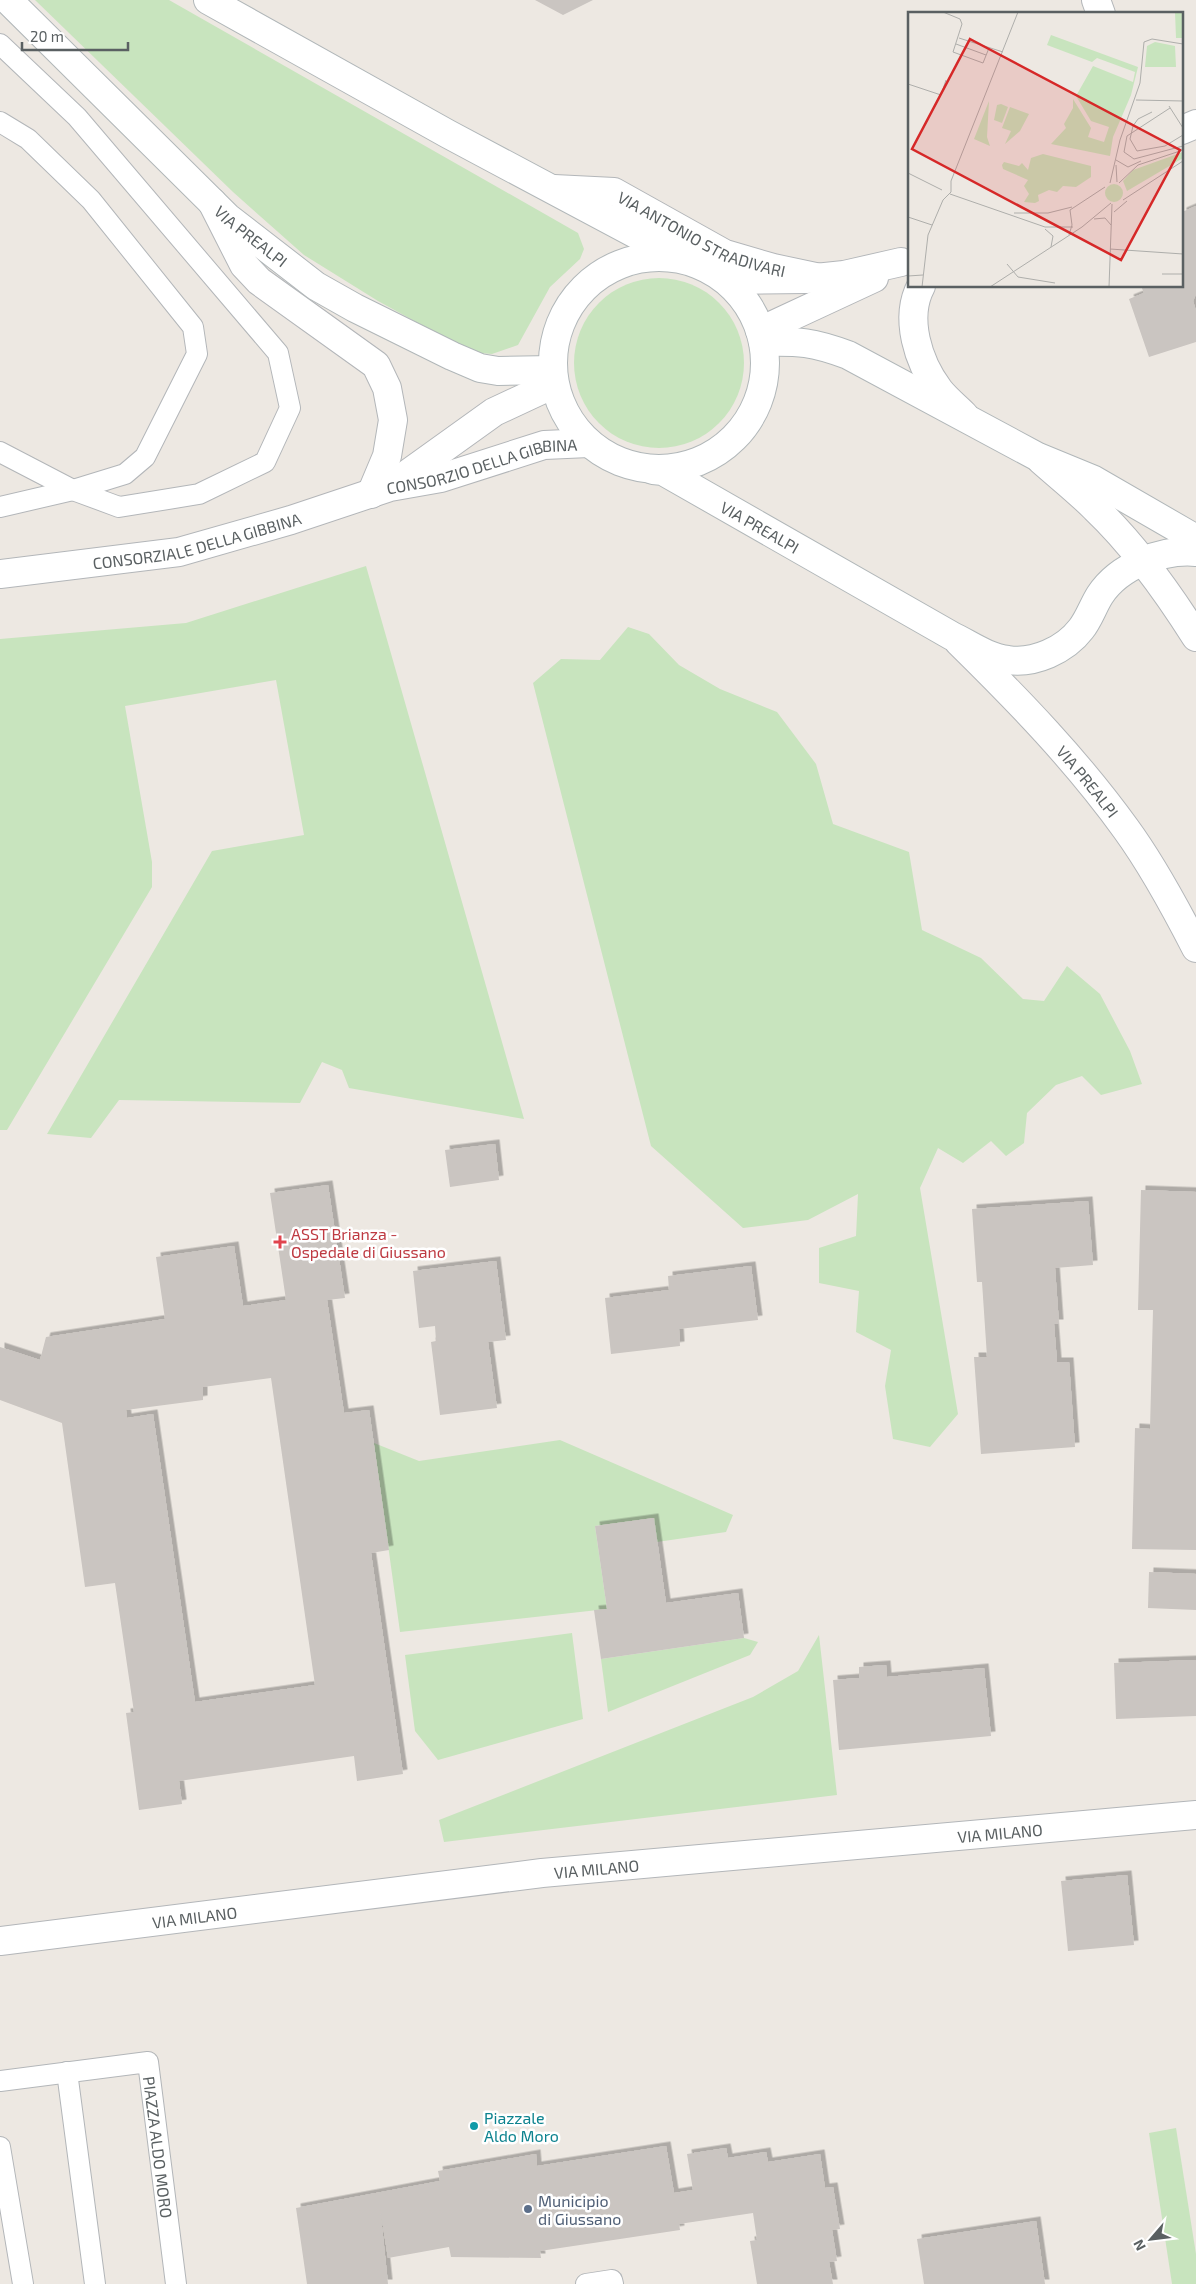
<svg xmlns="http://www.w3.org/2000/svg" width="1196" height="2284" font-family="'Exo 2',sans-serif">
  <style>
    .green { fill: #c8e4be }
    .building { fill: #cac5c1; fill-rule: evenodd; filter: url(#shadow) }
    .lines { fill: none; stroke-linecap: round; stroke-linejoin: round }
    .service-casing { stroke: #b3b6b9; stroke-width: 22 }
    .minor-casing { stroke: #b3b6b9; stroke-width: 30 }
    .tertiary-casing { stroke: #b3b6b9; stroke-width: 30 }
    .secondary-casing { stroke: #b1b7b9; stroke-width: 30 }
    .service { stroke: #fff; stroke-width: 20 }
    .minor { stroke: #fff; stroke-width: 28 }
    .tertiary { stroke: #fff; stroke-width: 28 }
    .secondary { stroke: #fff; stroke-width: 28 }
    .health-dot { fill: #e0444e; stroke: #fff; stroke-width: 2 }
    .culture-dot { fill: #0f9aa8; stroke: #fff; stroke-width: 2 }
    .service-dot { fill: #5c6f8a; stroke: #fff; stroke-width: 2 }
    .labels { text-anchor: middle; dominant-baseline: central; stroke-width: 5; stroke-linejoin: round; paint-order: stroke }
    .street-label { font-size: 16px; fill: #5a6062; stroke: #fff }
    .health-label { font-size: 16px; fill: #be3a42; stroke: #fff; text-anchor: start }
    .culture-label { font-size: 16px; fill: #0d838f; stroke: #fff; text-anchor: start }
    .service-label { font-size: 16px; fill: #4e5e75; stroke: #fff; text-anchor: start }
    .inset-road { fill: none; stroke: #aeaeab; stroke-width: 1 }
    .view { fill: #d62828; fill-opacity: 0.15; stroke: #d62828; stroke-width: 2.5 }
    .inset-edge { fill: none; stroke: #5a6062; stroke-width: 2.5 }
  </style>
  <defs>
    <filter id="shadow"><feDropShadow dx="4.5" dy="-4.5" stdDeviation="0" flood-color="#0004"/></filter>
  </defs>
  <rect width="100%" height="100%" fill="#ede8e2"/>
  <!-- green -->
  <g class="green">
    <polygon points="35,0 169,0 578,233 584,249 580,259 550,287 518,345 492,354 480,353 460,346 378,301 304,255 233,192"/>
    <circle cx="659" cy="363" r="85"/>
    <polygon points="366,566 524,1119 349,1088 342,1070 322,1062 300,1103 119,1100 91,1138 47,1134 212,851 304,835 276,680 125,706 152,862 152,887 7,1130 0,1130 0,639 186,623"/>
    <polygon points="628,627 649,634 679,665 720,689 777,712 816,764 833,824 909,852 922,930 981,958 1023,999 1044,1001 1067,966 1100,994 1130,1051 1142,1084 1101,1095 1082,1076 1056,1085 1027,1113 1024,1143 1006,1156 991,1141 963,1163 938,1148 920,1188 958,1414 930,1447 893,1439 885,1386 891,1350 856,1332 859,1291 819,1283 819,1248 856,1236 858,1194 808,1220 743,1228 651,1146 533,683 561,659 600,660"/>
    <polygon points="560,1440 733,1515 726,1532 657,1542 653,1518 595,1526 607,1609 400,1632 374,1443 419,1461"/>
    <polygon points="572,1633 583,1719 438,1760 415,1731 405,1655"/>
    <polygon points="819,1635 837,1795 444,1842 439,1820 753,1697 798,1671"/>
    <polygon points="744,1638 758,1642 750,1655 608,1712 601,1659"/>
    <polygon points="1176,2128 1196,2254 1196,2284 1172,2284 1149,2133"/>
  </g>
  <!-- building -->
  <g class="building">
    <polygon points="535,0 593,0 563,15"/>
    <polygon points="1196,206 1196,294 1193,301 1196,311 1196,342 1149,357 1129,299 1144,293 1141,286 1182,286 1182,212"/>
    <polygon points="495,1144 499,1180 450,1187 445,1150"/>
    <path d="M328 1185 345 1298 327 1300 344 1413 369 1410 389 1550 371 1553 403 1774 357 1781 354 1756 179 1781 182 1804 139 1810 126 1713 134 1712 115 1583 85 1587 62 1423 0 1400V1347L40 1360 46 1337 165 1319 156 1257 234 1246 243 1306 286 1300 270 1193ZM271 1378 315 1685 195 1702 153 1414 127 1418 126 1410 203 1400V1387Z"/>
    <polygon points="1141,1190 1196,1192 1196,1550 1132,1549 1135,1428 1150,1429 1153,1310 1138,1310"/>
    <polygon points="1088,1201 1093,1265 1055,1268 1059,1324 1054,1324 1057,1362 1069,1362 1075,1447 981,1454 974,1357 987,1357 982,1282 977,1282 972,1209"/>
    <polygon points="496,1261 506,1340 488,1342 497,1408 440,1415 431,1342 436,1341 435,1326 419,1328 413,1271"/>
    <polygon points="751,1266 758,1320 679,1329 680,1346 611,1354 605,1298 669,1290 668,1276"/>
    <polygon points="654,1518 666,1603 738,1593 744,1638 601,1659 594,1610 607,1609 595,1526"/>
    <polygon points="1149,1572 1196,1574 1196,1610 1148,1608"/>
    <polygon points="1196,1660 1196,1716 1116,1719 1114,1663"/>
    <polygon points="886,1665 887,1677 984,1668 991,1736 839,1750 833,1680 859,1678 859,1667"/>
    <polygon points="1127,1875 1134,1945 1068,1951 1061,1881"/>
    <polygon points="666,2146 674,2193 693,2190 687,2154 726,2148 728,2158 766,2152 768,2162 820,2154 825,2188 833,2187 840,2229 832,2230 837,2261 829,2262 833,2284 757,2284 750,2241 757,2240 753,2213 679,2224 680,2230 540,2251 541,2258 451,2257 449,2247 388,2258 380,2207 388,2284 307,2284 296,2208 440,2181 438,2171 536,2154 537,2166"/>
    <polygon points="1036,2221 1045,2284 924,2284 917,2239"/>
  </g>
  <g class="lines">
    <!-- service casing -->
    <g class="service-casing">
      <g id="service">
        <polyline points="0,44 77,117 278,353 290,408 265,462 199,494 119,507 73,490 0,452"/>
        <polyline points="0,122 28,139 91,200 193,327 197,354 145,457 125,474 73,490 0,507"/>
        <polyline points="67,2072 95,2284"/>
        <path id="s1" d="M0 2081 148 2062 176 2284"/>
        <polyline points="0,2147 23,2284"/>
        <polyline points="586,2284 612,2280 613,2284"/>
      </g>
    </g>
    <!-- minor casing -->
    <g class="minor-casing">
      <g id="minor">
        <polyline points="1096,0 1101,14"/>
        <polyline points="1182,130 1196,124"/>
        <path id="s2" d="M554 189 614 192 725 254 773 268 820 278"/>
        <polyline points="212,202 244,265 259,281 376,365 387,388 393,420 387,456 371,494"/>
        <polyline points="727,280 806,279 844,275 901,262"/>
        <path d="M921 286C904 318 918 362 939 390 946 399 956 407 964 415"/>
        <polyline points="760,331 874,278"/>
        <polyline points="395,483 494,412 554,384"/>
        <path id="s3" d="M0 574 179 552 291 520 390 487 441 478 544 445 589 443"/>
      </g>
    </g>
    <!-- tertiary casing -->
    <g class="tertiary-casing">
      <g id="tertiary">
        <path d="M1041 460C1059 476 1078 491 1095 508 1135 546 1167 591 1196 637"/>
        <path id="s4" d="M959 642C1019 701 1077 761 1126 829 1153 866 1175 907 1196 948"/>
        <path id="s5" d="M0 1941 542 1873 1196 1815"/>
      </g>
    </g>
    <!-- secondary casing -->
    <g class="secondary-casing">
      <g id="secondary">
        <path id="s6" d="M8 0 227 217 316 286 355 308 452 356 480 368 498 371 553 370"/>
        <polyline points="208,0 448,134 677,256"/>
        <circle cx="659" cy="363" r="106"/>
        <path d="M763 342C799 341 813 342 848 355L1038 457 1094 480 1196 539"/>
        <path id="s7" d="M653 470 663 471 952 636C969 644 988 658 1008 660 1034 664 1065 650 1081 629 1089 619 1093 606 1100 595 1119 566 1162 549 1196 552"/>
      </g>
    </g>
    <!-- service -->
    <use href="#service" class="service"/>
    <!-- minor -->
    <use href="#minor" class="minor"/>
    <!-- tertiary -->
    <use href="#tertiary" class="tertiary"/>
    <!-- secondary -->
    <use href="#secondary" class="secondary"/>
  </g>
  <!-- markers -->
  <path class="health-dot" d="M277.5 1234.5h5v5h5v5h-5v5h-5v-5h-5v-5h5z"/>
  <circle class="culture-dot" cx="474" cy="2126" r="5"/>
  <circle class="service-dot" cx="528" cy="2209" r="5"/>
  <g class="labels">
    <!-- street labels -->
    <g class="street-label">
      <text stroke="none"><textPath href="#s2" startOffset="158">VIA ANTONIO STRADIVARI</textPath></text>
      <text stroke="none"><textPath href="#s6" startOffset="339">VIA PREALPI</textPath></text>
      <text stroke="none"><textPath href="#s3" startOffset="496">CONSORZIO DELLA GIBBINA</textPath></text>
      <text stroke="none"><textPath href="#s7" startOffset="122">VIA PREALPI</textPath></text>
      <text stroke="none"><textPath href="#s3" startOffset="200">CONSORZIALE DELLA GIBBINA</textPath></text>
      <text stroke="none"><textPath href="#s4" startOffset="190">VIA PREALPI</textPath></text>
      <text stroke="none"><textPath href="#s5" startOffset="1006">VIA MILANO</textPath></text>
      <text stroke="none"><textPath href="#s5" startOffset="601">VIA MILANO</textPath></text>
      <text stroke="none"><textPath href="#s5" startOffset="196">VIA MILANO</textPath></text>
      <text stroke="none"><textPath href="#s1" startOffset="235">PIAZZA ALDO MORO</textPath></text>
    </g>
    <!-- health labels -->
    <g class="health-label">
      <text x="291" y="1233">ASST Brianza -<tspan x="291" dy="18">Ospedale di Giussano</tspan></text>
    </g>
    <!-- culture labels -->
    <g class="culture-label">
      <text x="484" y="2117">Piazzale<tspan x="484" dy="18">Aldo Moro</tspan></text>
    </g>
    <!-- service labels -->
    <g class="service-label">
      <text x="538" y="2200">Municipio<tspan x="538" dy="18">di Giussano</tspan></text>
    </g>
  </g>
  <!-- overview -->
  <g transform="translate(908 12)">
    <rect width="275" height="275" fill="#ede8e2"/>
    <path d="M267 0H275V26H268ZM143 23 230 55 223 83 205 125 202 144 143 132 158 116 156 112 165 96V87L183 116 180 125 196 130 201 115 183 109 168 84 185 54 225 70 227 60 189 46 184 50 139 33ZM247 30 267 34 268 55H237L239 34ZM81 89 79 125 82 134 66 127ZM93 92 100 95 94 111 86 108 89 93ZM102 95 121 102 112 119 97 132 103 119 94 116ZM275 140V146L219 179 215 169 225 158ZM135 142 183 154V165L168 175 155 174 149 180 141 178 130 183 131 189 127 191 116 190 121 182 116 174 120 168 95 157 94 153 96 150 111 154 114 151 120 158 123 146ZM197 181a9 9 0 1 1 18 0a9 9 0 1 1-18 0Z" fill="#c8e4be"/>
    <path class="inset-road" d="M35 0 52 7 54 12 45 40 75 51 81 36M51 26 95 40M48 32 78 43M0 72 33 83 38 68M228 88 275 89M261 94 275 116M262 96 219 124 216 140 226 147 275 134M244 100 230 107 225 114 222 127 229 139 257 134 275 123M208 148 220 155 233 149M208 153 209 170M0 161 34 178M202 171 212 128 232 71 236 30 244 27 275 32M211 171 230 153 275 138M42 182 137 215H165M215 188 275 149M206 200 219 189M106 201H140L164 195M0 205 24 213M186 207 197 206 203 213M137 217 145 224 143 235M161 223 164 213 162 198 197 175M202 237 275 242M99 252 110 265 147 271M254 262H275M0 264 15 263M14 275 20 223 35 188 43 180V169L110 0M82 275 174 215 203 191M201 275 204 192"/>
    <path class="view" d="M62 27 272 138 213 248 4 137Z"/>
    <rect width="275" height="275" class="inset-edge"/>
  </g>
  <!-- north arrow -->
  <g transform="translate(1151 2239) rotate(242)" stroke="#ffffff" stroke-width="4" paint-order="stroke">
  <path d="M0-4L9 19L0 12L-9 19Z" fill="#5a6062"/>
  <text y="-8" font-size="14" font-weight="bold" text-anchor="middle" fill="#5a6062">N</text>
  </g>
  <!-- scale -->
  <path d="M22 42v8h106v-8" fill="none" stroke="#5a6062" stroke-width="2.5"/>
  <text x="30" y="42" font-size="15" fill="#5a6062" stroke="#ffffff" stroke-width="4" paint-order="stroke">20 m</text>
</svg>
